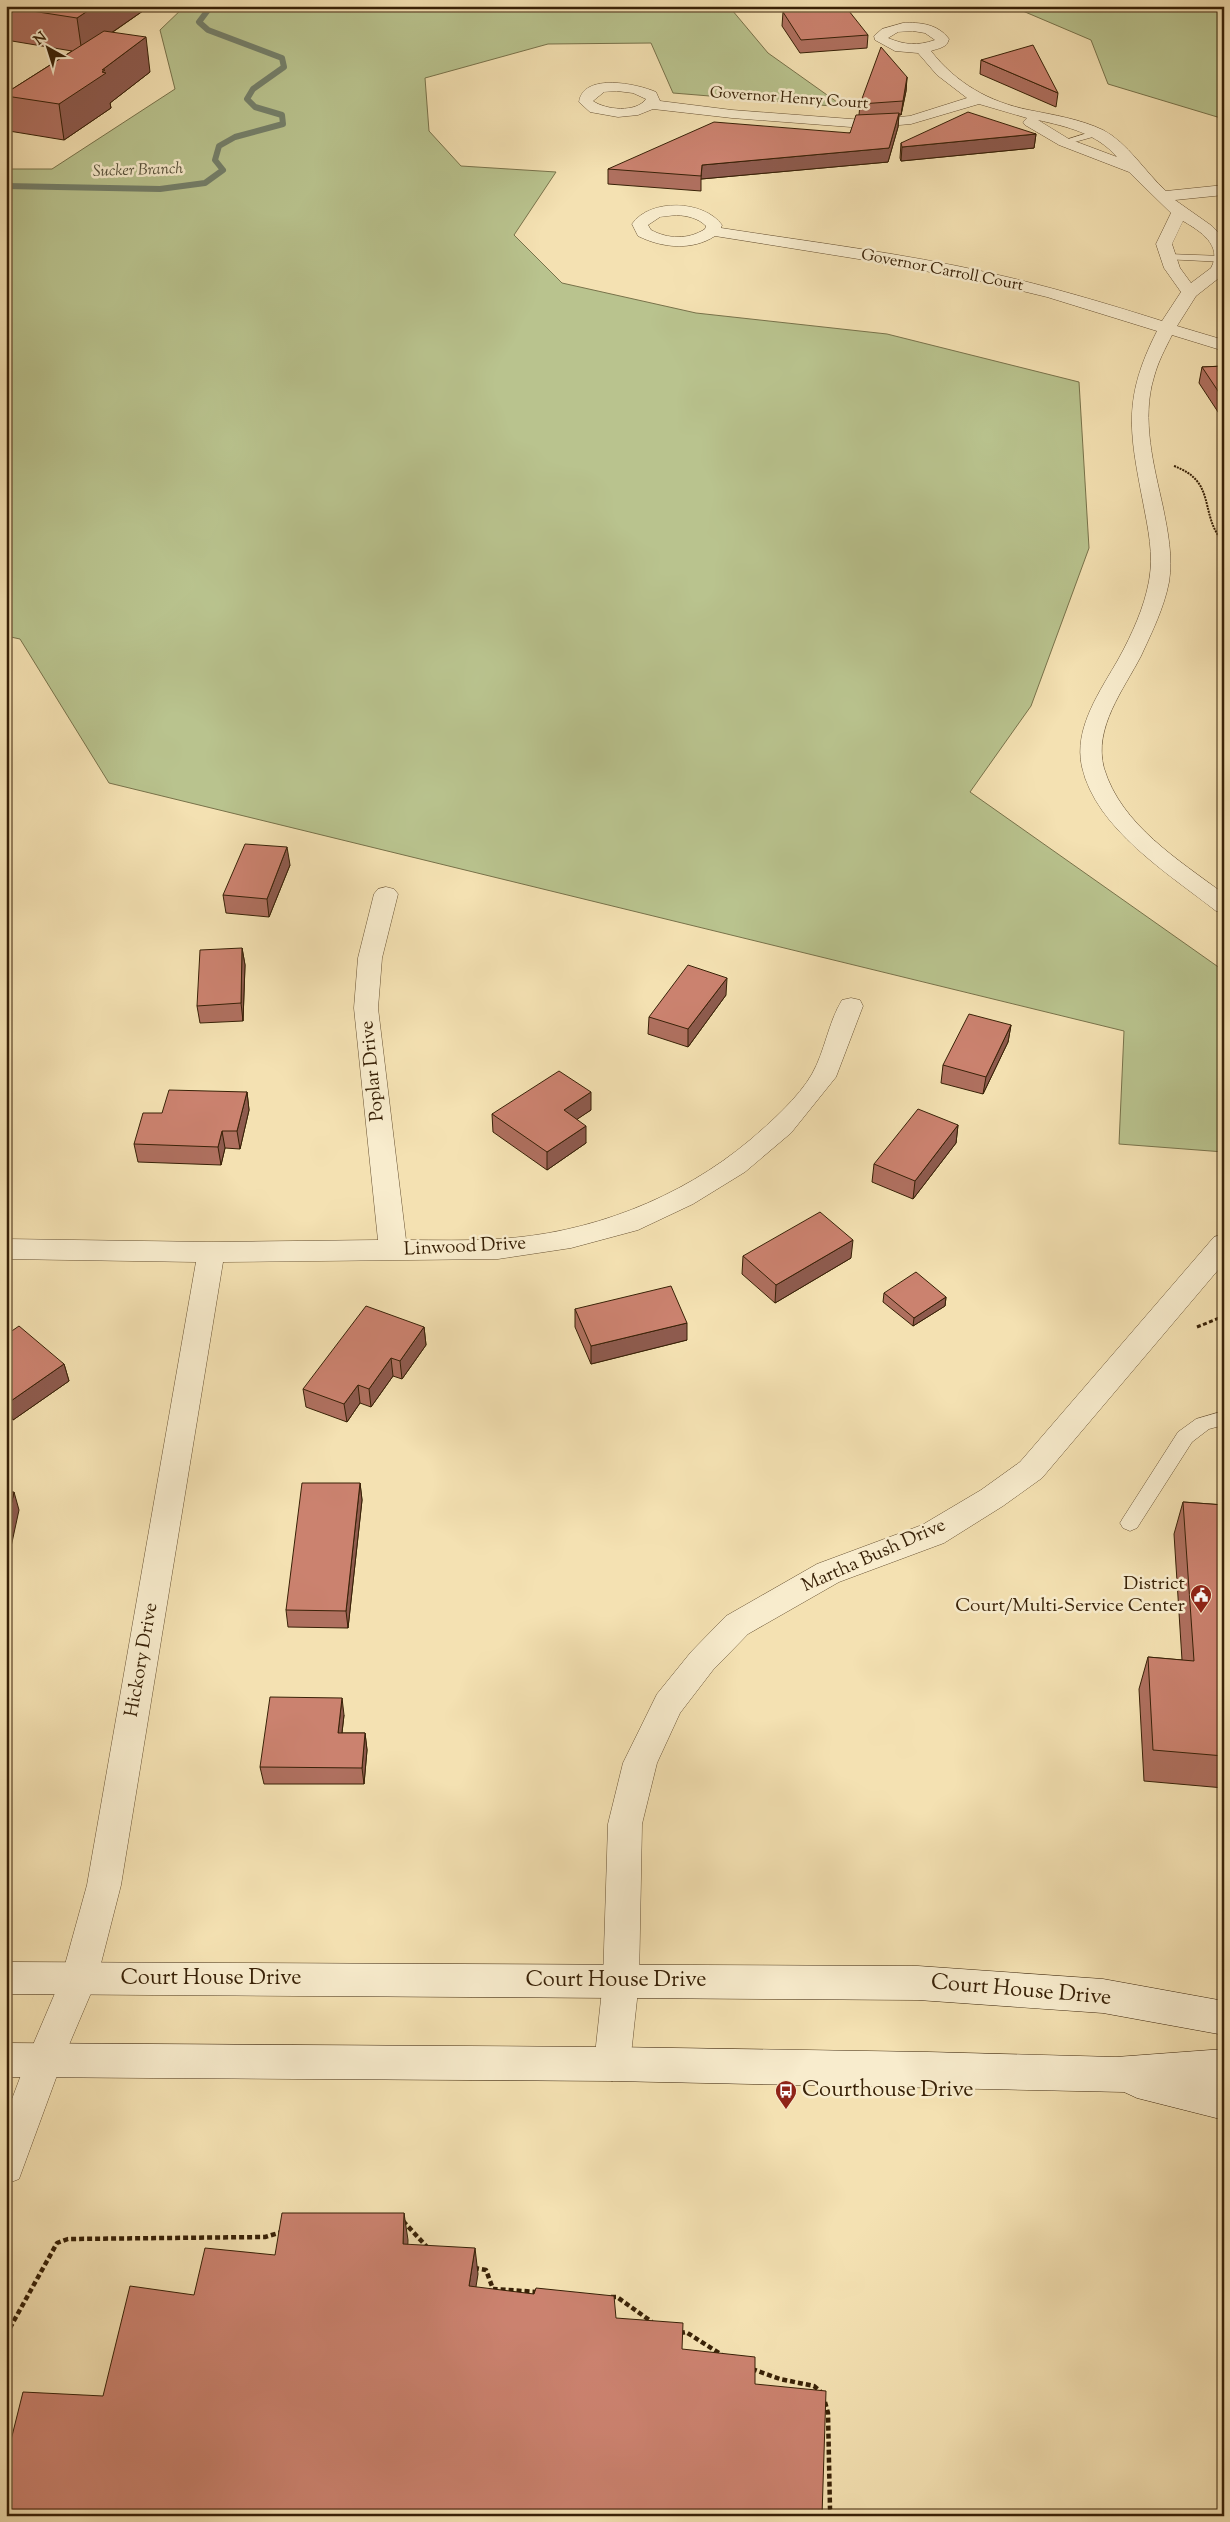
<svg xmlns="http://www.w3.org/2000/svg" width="1230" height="2522" font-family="'Sorts Mill Goudy',serif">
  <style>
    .green { fill: #b9c38e; stroke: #78724a }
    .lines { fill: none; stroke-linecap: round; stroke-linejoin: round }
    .stream { stroke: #747f6a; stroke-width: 6 }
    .lane-casing { stroke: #675132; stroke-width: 1 }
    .street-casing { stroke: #675132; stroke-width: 1 }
    .secondary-casing { stroke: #382107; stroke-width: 1 }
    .path-far2 { stroke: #382107; stroke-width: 2; stroke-dasharray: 2 1; stroke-linecap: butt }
    .path-far1 { stroke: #382107; stroke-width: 3; stroke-dasharray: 4 2.5; stroke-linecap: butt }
    .path { stroke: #382107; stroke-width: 4.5; stroke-dasharray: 5 3; stroke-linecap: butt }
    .lane { fill: #f8eccd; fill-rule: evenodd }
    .street { fill: #f8eccd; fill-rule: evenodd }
    .secondary { fill: #f8eccd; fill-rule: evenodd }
    .wall { fill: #af705f; stroke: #382107 }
    .shaded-wall { fill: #8e5b4e; stroke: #382107 }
    .building { fill: #cb826f; stroke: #382107 }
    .labels { text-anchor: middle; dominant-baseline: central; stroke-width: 5; stroke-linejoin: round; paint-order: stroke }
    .far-street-label { font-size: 16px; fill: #382107; stroke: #f8eccd }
    .far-water-label { font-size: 16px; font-style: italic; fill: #565039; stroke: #f8eccd }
    .street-label { font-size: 19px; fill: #382107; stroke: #f8eccd }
    .poi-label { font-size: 19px; fill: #382107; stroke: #f8eccd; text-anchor: end }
    .near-street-label { font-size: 22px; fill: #382107; stroke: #f8eccd }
    .near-poi-label { font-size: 22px; fill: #382107; stroke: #f8eccd; text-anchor: start }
  </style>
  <rect width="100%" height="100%" fill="#f4e1b2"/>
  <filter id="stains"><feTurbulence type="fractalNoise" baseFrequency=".004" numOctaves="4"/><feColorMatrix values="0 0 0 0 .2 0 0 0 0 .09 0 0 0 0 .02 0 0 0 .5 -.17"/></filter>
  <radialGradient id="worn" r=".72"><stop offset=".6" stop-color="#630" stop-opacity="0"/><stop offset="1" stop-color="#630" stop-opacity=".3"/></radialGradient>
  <!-- green -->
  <g class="green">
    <polygon points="185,6 748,6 732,10 768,53 844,107 673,93 651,43 548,44 425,78 429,131 461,166 556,172 514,235 562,283 696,313 887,334 1079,382 1089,548 1031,706 970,792 1224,971 1224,1152 1119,1144 1124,1031 109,783 20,639 6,636 6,169 52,169 175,89 160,30"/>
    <polygon points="1011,6 1224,6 1224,119 1108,84 1091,40"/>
  </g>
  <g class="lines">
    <!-- stream -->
    <polyline class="stream" points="6,186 160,189 205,183 223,170 215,160 219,146 235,137 283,124 282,115 255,107 247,99 253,89 284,67 282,58 208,30 199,22 211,6"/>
    <!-- lane casing -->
    <g class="lane-casing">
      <g id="lane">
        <polygon points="1097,130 1100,131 1100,135 1064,145 1059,142"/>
        <polygon points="1168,254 1223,256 1224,262 1164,259 1164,255"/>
        <polygon points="1224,1411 1224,1425 1209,1429 1192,1442 1137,1528 1130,1531 1123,1528 1120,1523 1123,1518 1178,1432 1196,1419"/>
      </g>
    </g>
    <!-- street casing -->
    <g class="street-casing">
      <g id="street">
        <path d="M903 23C920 22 938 24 949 39 947 48 939 48 931 51 956 83 989 102 1029 110 1054 115 1080 119 1103 130 1128 143 1145 172 1166 191L1224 185V195L1175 200 1212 226 1224 238V274L1196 296 1177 326 1224 340V351L1172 335C1165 349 1158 362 1154 377 1141 419 1154 466 1163 507 1168 532 1173 557 1169 582 1164 608 1152 632 1141 656 1124 689 1093 728 1104 768 1121 825 1179 860 1224 894V913L1216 911C1169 874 1096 829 1082 767 1073 728 1101 690 1119 658 1132 634 1144 608 1149 581 1154 554 1148 529 1143 502 1129 430 1123 398 1157 331L1047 297 989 283 871 261 715 236C692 251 662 248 638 236L632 224C650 198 704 200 722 225L721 228C811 242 902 253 990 273 1048 286 1105 303 1162 321L1181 292 1164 268 1156 244 1171 213 1129 172 1059 145 1025 125 1023 122 1027 118 979 104 911 124 864 128 732 118 653 109 638 115 618 117 590 112 579 102C583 72 638 84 656 92L660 101 732 110 864 120 910 116 967 98 937 75 918 53 895 51 875 40 874 36 882 29ZM913 31 925 33 935 40C917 46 905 45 888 38L898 32ZM617 91 633 93 646 99C636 113 606 110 593 101L604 92ZM1038 120C1068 127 1096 133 1117 157L1069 139ZM677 215C688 216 698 218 706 226L705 229C688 240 668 239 651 230L648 225 660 217ZM1183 221C1200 231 1223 245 1211 268L1191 283 1180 268 1172 244Z"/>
        <path d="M386 887 394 889 398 894 382 958 378 1008 406 1240C436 1240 466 1241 497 1239 588 1234 680 1199 750 1140 770 1123 799 1097 812 1074 825 1051 828 1023 842 1000L851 998 860 1000 863 1006 836 1077 791 1133 745 1172 693 1204 638 1230 571 1248 498 1259 223 1262 121 1885 97 1979 63 2059 19 2179 6 2184V2115L27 2059 61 1979 87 1885 196 1262 6 1259V1239L211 1242 378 1240 354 1008 358 958 374 894 378 889Z"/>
        <polygon points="1224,1234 1224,1263 1042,1478 1003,1506 944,1543 839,1582 748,1634 713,1670 680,1713 657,1763 642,1824 639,1981 630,2064 625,2076 612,2081 599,2076 594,2064 603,1981 608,1824 623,1763 657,1694 691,1652 726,1616 817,1564 922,1525 981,1490 1020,1462 1214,1237"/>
      </g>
    </g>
    <!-- secondary casing -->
    <g class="secondary-casing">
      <g id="secondary">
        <polygon points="6,1962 918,1966 1103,1979 1224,2001 1224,2035 1103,2013 918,2000 6,1994"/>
        <polygon points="6,2043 612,2047 928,2052 1116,2057 1224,2049 1224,2083 1222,2084 1224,2084 1224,2120 1137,2098 1124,2092 612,2081 6,2077"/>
      </g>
    </g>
    <!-- path-far2 -->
    <path class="path-far2" d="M1174 466C1218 482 1198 514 1224 543"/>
    <!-- path-far1 -->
    <polyline class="path-far1" points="1197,1327 1224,1316"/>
    <!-- path -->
    <g class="path">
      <polyline points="403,2221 427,2247"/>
      <polyline points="474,2268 486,2270 493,2289 538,2292"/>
      <polyline points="611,2297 617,2297 652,2322"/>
      <polyline points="680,2333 686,2332 722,2355"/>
      <polyline points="6,2335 57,2243 68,2239 265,2237 282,2232"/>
      <polyline points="752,2369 780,2379 814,2386 821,2392"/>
      <polyline points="825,2402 828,2413 830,2509 840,2516"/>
    </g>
    <!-- lane -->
    <use href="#lane" class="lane"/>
    <!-- street -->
    <use href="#street" class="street"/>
    <!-- secondary -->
    <use href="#secondary" class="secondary"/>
  </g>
  <!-- wall -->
  <g class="wall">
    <polygon points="6,6 150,6 113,32 150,72 110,103 111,108 64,140 9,131 6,117 6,93 72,51 6,40"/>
    <polygon points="783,12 868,35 867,48 800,53 782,26"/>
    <polygon points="981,60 1058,93 1056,107 980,74"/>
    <polygon points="907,77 906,91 901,115 899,115 898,127 888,162 701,179 701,191 608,184 608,169 850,133 859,115 860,104"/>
    <polygon points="1036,134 1034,148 901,161 900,158 901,143"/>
    <polygon points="1224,366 1224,417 1220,415 1199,383 1202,367"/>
    <polygon points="290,865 269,917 226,913 223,895"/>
    <polygon points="242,948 245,965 243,1021 200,1023 197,1006"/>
    <polygon points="726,995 688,1047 648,1034 649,1017"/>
    <polygon points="1011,1025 1008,1042 983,1094 941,1083 943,1065"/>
    <polygon points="247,1092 249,1110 240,1149 225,1148 221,1165 138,1162 134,1144 162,1113"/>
    <polygon points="591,1110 577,1119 586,1143 547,1170 493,1132 492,1114"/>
    <polygon points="958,1125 956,1143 913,1199 872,1182 874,1164"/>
    <polygon points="743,1256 851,1258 775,1303 742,1274"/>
    <polygon points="884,1293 946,1297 945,1306 913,1326 883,1302"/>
    <polygon points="575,1309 687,1340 591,1364 575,1327"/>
    <polygon points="424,1327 426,1345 402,1379 393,1376 371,1407 360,1403 347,1422 306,1407 303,1389"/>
    <polygon points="6,1335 64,1364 69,1381 13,1420 6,1414"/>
    <polygon points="360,1483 362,1500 348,1628 288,1627 286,1610"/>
    <polygon points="1224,1491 1224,1788 1144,1781 1139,1689 1148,1657 1182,1660 1174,1534 1183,1502 1224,1505 1223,1494"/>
    <polygon points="344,1715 342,1733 365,1733 367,1750 364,1784 264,1784 260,1767"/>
  </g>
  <!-- shaded-wall -->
  <g class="shaded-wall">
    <polygon points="95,6 150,6 82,53 77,18"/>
    <polygon points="146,37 150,72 110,103 111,108 64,140 59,104 102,70"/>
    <polygon points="907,77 906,91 901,115 903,101"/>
    <polygon points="899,113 898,127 888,162 701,179 702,165 889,148"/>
    <polygon points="1036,134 1034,148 901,161 902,147"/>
    <polygon points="287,847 290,865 269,917 267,899"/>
    <polygon points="242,948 245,965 243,1021 241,1003"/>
    <polygon points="727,978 726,995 688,1047 688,1029"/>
    <polygon points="1011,1025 1008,1042 983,1094 986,1077"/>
    <polygon points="247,1092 249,1110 240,1149 237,1131"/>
    <polygon points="591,1092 591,1110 564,1128 564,1110"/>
    <polygon points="958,1125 956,1143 913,1199 915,1181"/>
    <polygon points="586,1126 586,1143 547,1170 547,1152"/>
    <polygon points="222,1131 225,1148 221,1165 218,1147"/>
    <polygon points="853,1240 851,1258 775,1303 776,1285"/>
    <polygon points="946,1297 945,1306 913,1326 914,1318"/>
    <polygon points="687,1323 687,1340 591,1364 591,1346"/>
    <polygon points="424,1327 426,1345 402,1379 400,1361"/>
    <polygon points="391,1358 393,1376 371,1407 369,1389"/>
    <polygon points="64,1364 69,1381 13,1420 8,1403"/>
    <polygon points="358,1385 360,1403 347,1422 344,1404"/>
    <polygon points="360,1483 362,1500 348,1628 346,1611"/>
    <polygon points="14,1492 19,1510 6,1570 6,1528"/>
    <polygon points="342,1698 344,1715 340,1749 338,1733"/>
    <polygon points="365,1733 367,1750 364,1784 362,1768"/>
    <polygon points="404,2213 408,2240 407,2270 403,2244"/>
    <polygon points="475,2248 478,2274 472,2312 469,2286"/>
  </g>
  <!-- building -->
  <g class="building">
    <polygon points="6,6 95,6 77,18 6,7"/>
    <polygon points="794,6 845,6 868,35 801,40 783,12"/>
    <polygon points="104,31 146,37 102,70 105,70 102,72 106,73 59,104 6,96 6,93"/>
    <polygon points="1033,45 1058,93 981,60"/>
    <polygon points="881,47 907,77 903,101 860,104"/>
    <polygon points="968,112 1036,134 902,147 901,143"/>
    <polygon points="899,113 889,148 702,165 701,176 608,169 714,122 850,133 856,115"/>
    <polygon points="1224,366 1224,400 1202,367"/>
    <polygon points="245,844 287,847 267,899 223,895"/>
    <polygon points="242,948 241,1003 197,1006 200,950"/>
    <polygon points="688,965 727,978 688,1029 649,1017"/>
    <polygon points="969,1014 1011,1025 986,1077 943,1065"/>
    <polygon points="559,1071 591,1092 564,1110 586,1126 547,1152 492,1114"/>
    <polygon points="169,1090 247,1092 237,1131 222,1131 218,1147 134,1144 143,1113 162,1113"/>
    <polygon points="918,1109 958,1125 915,1181 874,1164"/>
    <polygon points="820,1212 853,1240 776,1285 743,1256"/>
    <polygon points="916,1272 946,1297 914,1318 884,1293"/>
    <polygon points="671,1286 687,1323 591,1346 575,1309"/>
    <polygon points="366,1306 424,1327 400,1361 391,1358 369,1389 358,1385 344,1404 303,1389"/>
    <polygon points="19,1326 64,1364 8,1403 6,1401 6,1335"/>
    <polygon points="302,1483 360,1483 346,1611 286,1610"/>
    <polygon points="6,1492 14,1492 6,1528"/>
    <polygon points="1183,1502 1224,1505 1224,1756 1153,1750 1148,1657 1194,1661"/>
    <polygon points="270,1697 342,1698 338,1733 365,1733 362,1768 260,1767"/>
    <polygon points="282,2213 404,2213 403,2244 475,2248 469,2286 534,2294 536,2288 614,2296 616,2318 683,2323 682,2349 755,2357 755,2384 826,2391 822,2516 6,2516 6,2460 23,2392 103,2396 130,2286 194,2295 205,2248 275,2255"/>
  </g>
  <!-- icons -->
  <defs>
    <g id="civic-pin" transform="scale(1.125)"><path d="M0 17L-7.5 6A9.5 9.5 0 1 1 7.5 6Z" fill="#8f2418" stroke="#f8eccd"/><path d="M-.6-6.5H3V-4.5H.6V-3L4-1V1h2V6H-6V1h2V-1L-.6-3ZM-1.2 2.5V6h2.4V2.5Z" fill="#fff"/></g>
    <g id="bus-pin" transform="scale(1.125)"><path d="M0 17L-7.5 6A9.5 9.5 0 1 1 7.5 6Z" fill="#8f2418" stroke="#f8eccd"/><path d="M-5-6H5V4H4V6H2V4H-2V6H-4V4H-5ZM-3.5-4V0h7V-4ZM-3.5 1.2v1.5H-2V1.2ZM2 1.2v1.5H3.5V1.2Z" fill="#fff"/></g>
  </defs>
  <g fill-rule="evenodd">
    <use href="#civic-pin" x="1201" y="1595"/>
    <use href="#bus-pin" x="786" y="2091"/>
  </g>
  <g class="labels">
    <!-- far-street labels -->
    <g class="far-street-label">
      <text transform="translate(789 99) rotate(4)">Governor Henry Court</text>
      <text transform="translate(942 271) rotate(11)">Governor Carroll Court</text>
    </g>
    <!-- far-water labels -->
    <g class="far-water-label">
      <text transform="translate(138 171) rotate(-2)">Sucker Branch</text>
    </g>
    <!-- street labels -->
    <g class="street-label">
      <text transform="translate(373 1071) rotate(-96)">Poplar Drive</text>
      <text transform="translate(465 1247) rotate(-3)">Linwood Drive</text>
      <text transform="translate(874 1556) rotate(-24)">Martha Bush Drive</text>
      <text transform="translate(142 1660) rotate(-80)">Hickory Drive</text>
    </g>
    <!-- poi labels -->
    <g class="poi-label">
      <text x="1185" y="1584">District<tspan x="1185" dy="22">Court/Multi-Service Center</tspan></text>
    </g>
    <!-- near-street labels -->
    <g class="near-street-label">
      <text x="211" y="1979">Court House Drive</text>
      <text x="616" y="1981">Court House Drive</text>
      <text transform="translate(1021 1991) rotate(5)">Court House Drive</text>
    </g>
    <!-- near-poi labels -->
    <g class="near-poi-label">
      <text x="802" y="2091">Courthouse Drive</text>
    </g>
  </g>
  <!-- margin -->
  <rect width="1230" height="2522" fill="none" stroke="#f4e1b2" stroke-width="25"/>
  <rect x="8" y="8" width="1215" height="2507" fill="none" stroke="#382107" stroke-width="2.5"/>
  <rect x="12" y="12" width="1205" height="2497" fill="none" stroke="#382107"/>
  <!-- north arrow -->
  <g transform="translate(48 48) rotate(321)" stroke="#f8eccd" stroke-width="4" paint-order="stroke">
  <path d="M0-4L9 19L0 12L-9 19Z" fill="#382107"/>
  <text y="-8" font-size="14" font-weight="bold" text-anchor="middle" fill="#382107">N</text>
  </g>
  <rect width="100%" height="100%" filter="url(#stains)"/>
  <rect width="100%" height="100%" fill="url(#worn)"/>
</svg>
